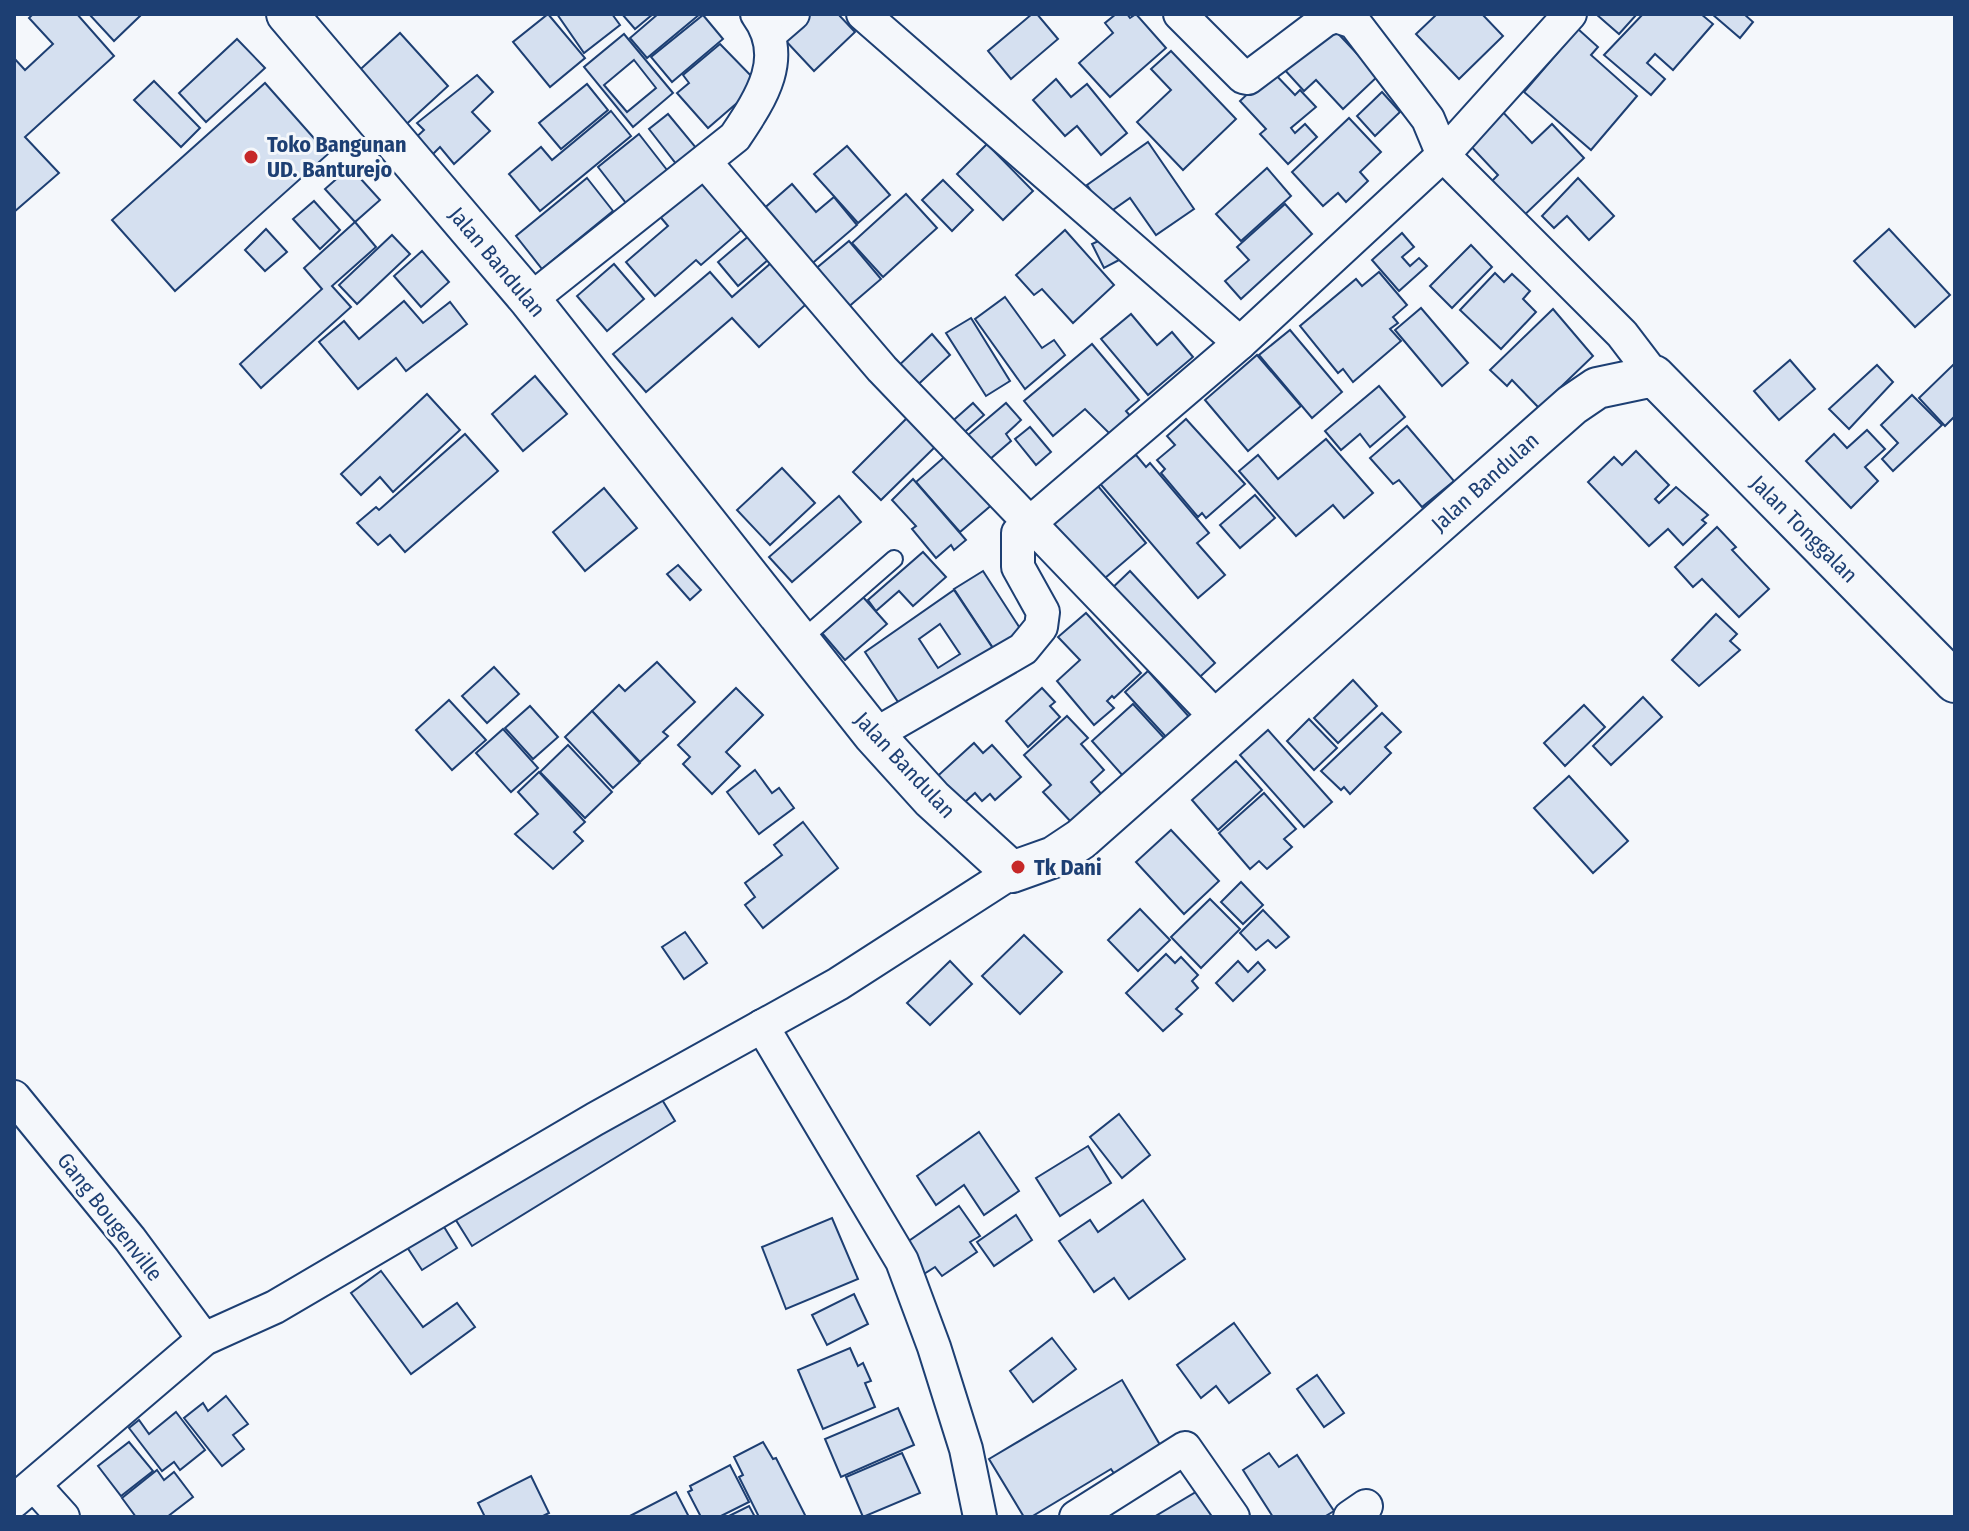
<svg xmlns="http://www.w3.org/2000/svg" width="1969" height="1531" font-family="'Fira Sans Condensed',sans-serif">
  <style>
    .building { fill: #d5e0f0; stroke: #1d3f73; stroke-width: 2; fill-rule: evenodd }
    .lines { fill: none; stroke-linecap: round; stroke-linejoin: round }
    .service-casing { stroke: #1d3f73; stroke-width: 20 }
    .minor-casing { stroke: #1d3f73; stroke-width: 36 }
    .tertiary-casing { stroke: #1d3f73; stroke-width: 44 }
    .service { stroke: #f4f7fb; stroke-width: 16 }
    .minor { stroke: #f4f7fb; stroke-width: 32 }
    .tertiary { stroke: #f4f7fb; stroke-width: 40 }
    .poi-dot { fill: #c62828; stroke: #f4f7fb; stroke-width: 3 }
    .labels { text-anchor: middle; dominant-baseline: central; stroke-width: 6; stroke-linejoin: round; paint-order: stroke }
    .poi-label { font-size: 22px; font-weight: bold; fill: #1d3f73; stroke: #f4f7fb; text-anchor: start }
    .street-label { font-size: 22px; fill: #1d3f73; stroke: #f4f7fb }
  </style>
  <rect width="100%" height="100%" fill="#f4f7fb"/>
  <!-- building -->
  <g class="building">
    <polygon points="33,14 77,14 114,56 25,137 59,173 14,212 14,58 25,70 53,44 29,18"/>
    <polygon points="89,14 141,14 141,15 114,41"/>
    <polygon points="548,14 585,58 550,87 513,42"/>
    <polygon points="557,14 612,14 620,25 584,53"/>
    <polygon points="622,14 653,14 635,29"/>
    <polygon points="658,14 700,14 647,58 630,38"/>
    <polygon points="808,14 838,14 855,32 814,71 783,38"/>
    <polygon points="1032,14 1037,14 1058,39 1011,79 988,51"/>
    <polygon points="1116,14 1127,14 1130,18 1136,14 1166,48 1110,97 1079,63 1113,33 1105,23"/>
    <polygon points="1437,14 1482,14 1503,36 1459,79 1416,34"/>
    <polygon points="1596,14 1637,14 1619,34"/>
    <polygon points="1643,14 1701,14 1713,24 1673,70 1655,54 1647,63 1665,79 1651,95 1604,55"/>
    <polygon points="1712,14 1744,14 1753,22 1740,38"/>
    <polygon points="703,15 723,39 672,82 651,57"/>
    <polygon points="1330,25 1378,76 1343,109 1316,80 1304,91 1283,68"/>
    <polygon points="1578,29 1598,47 1591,55 1637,96 1591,150 1524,92"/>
    <polygon points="400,33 448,86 400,130 352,77"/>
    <path d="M624 34 673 93 633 127 584 67ZM634 60 656 88 627 112 604 85Z"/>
    <polygon points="237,39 265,68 206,122 179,93"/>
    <polygon points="720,44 759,84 708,128 677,93 689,83 683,75"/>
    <polygon points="1171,51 1236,119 1183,170 1137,122 1171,90 1151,69"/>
    <polygon points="1272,71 1295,95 1300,90 1316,107 1291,128 1295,133 1305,124 1317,137 1288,164 1260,134 1266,129 1240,101"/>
    <polygon points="477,75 493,92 472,112 490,131 454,164 440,147 429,158 412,141 424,130 417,123"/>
    <polygon points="1056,79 1071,97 1087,84 1127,133 1101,155 1077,126 1065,136 1033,100"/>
    <polygon points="154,81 200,128 181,147 134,100"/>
    <polygon points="265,83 328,154 175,291 112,220"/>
    <polygon points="587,84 608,110 561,149 539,123"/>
    <polygon points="1382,92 1400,112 1375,136 1357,116"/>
    <polygon points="1500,109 1532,143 1552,124 1584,158 1518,221 1485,188 1498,175 1466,141"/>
    <polygon points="611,111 631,136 540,211 509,174 541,147 552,160"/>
    <polygon points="668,114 697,149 677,165 649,129"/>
    <polygon points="1349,118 1381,152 1360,172 1368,181 1346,202 1338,193 1323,206 1292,172"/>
    <polygon points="639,134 674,179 633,212 598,167"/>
    <polygon points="1148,142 1194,209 1156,235 1130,198 1107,214 1087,185"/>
    <polygon points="987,144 1033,191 1003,220 957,174"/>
    <polygon points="847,146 890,195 858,223 814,174"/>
    <polygon points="350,167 380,200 355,222 325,189"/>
    <polygon points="1267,168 1291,196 1241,241 1216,214"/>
    <polygon points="702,174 746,226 701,265 696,260 655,296 626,262 668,226 657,213"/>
    <polygon points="587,178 613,211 542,269 516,236"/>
    <polygon points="1578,178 1614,216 1589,240 1567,216 1554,228 1542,216"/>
    <polygon points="943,180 973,210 952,231 922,200"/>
    <polygon points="792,184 816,212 834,197 857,225 801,273 753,218"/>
    <polygon points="906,194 937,228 883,277 852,243"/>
    <polygon points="314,201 340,230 320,249 293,219"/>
    <polygon points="1285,204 1312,234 1241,299 1225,281 1249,260 1237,247"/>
    <polygon points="355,222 376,247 332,286 351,307 261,388 240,364 322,289 304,268"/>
    <polygon points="266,229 287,252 265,271 245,250"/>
    <polygon points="757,229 777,252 738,286 718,262"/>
    <polygon points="1889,229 1950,295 1915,327 1854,261"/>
    <polygon points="1065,230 1114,285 1073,323 1042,289 1034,295 1016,275"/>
    <polygon points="1402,233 1414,247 1402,257 1410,266 1419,258 1427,266 1399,291 1372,260"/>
    <polygon points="392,235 410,254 357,304 339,285"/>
    <polygon points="1111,235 1121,259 1104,268 1092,244"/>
    <polygon points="849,241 881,279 839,315 807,276"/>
    <polygon points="1471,245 1492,267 1452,308 1430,286"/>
    <polygon points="422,251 449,282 421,307 394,276"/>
    <polygon points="779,256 815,296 759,347 732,318 646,392 613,354 710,272 732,297"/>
    <polygon points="614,264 644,299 607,331 577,296"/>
    <polygon points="1379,272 1407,305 1393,317 1398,323 1390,329 1401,341 1353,382 1343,369 1338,373 1300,326 1356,279 1362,286"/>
    <polygon points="1495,273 1504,282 1512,274 1530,291 1523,299 1536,312 1501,349 1460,310"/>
    <polygon points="1005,297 1042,348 1054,340 1065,355 1025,389 975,319"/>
    <polygon points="404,301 423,323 450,302 467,324 406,371 396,358 358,389 319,342 344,321 359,339"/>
    <polygon points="1421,308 1468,363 1442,386 1395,330"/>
    <polygon points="1553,309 1593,356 1539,408 1512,380 1507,386 1490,370"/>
    <polygon points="1131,314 1157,345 1172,332 1193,357 1148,395 1101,339"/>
    <polygon points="971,318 1010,381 986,396 946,333"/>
    <polygon points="1290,330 1342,392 1312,418 1259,355"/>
    <polygon points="932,334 950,355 911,391 893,371"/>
    <polygon points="1092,344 1139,400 1126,411 1138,425 1118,442 1085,409 1053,436 1024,401"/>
    <polygon points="1257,355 1301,406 1248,451 1205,400"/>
    <polygon points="1790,360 1815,389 1779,420 1754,391"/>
    <polygon points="1955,363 1955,416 1945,426 1919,398"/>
    <polygon points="1877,365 1893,382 1849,429 1829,409"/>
    <polygon points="535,376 567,414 523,451 492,414"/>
    <polygon points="1379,386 1405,417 1370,447 1360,434 1341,450 1325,431"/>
    <polygon points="427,394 460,430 393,492 380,477 361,495 341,474"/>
    <polygon points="1912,395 1942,425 1893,471 1882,459 1898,443 1881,425"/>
    <polygon points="973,403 984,415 959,437 948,425"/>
    <polygon points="1006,403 1021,420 1006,434 1011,441 982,466 961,441"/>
    <polygon points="909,416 938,444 881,500 853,472"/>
    <polygon points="1186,419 1245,484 1206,518 1202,513 1198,517 1161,473 1165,469 1157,460 1175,445 1167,436"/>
    <polygon points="1407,426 1454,481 1422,507 1399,480 1393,484 1370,458"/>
    <polygon points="1030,427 1051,452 1036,465 1015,439"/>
    <polygon points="1867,430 1885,449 1865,467 1878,481 1851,508 1806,461 1834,434 1847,448"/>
    <polygon points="465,434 498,471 405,552 390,535 378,545 357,523 376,507 379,510"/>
    <polygon points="1326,439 1373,493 1344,518 1333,505 1296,536 1239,471 1258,455 1278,479"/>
    <polygon points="1636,451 1669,485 1655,499 1659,503 1676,487 1708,515 1702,520 1706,523 1683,545 1668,529 1649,546 1588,482 1614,457 1622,465"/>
    <polygon points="950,452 994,503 960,532 916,482"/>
    <polygon points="1136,455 1146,467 1150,463 1209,533 1197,543 1225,575 1198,598 1097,480 1125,456 1129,460"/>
    <polygon points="782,468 815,503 770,545 737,510"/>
    <polygon points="913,479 966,540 954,550 951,545 936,558 912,529 916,526 892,500"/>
    <polygon points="1092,479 1146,543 1098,584 1044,519"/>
    <polygon points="604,488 637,528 585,571 553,532"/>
    <polygon points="1255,495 1275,518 1240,548 1220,525"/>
    <polygon points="839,496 861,522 792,582 769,557"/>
    <polygon points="1717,527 1736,547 1732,550 1769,589 1739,617 1702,579 1693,587 1675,567"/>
    <polygon points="923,552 946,577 913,606 899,591 876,611 868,600"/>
    <polygon points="678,565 701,590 690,600 667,574"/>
    <polygon points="983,571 1023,633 995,651 954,589"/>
    <polygon points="1130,571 1215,663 1191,685 1107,593"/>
    <path d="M954 590 996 653 906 714 865 652ZM940 624 960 654 938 668 919 639Z"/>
    <polygon points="863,597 887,624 845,660 822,633"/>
    <polygon points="1086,613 1141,673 1114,698 1112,696 1107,701 1114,708 1094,725 1057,681 1080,660 1058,637"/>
    <polygon points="1716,614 1737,634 1730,641 1740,650 1699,686 1672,660"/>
    <polygon points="657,662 695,702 663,732 668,736 640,762 592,711 619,685 625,691"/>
    <polygon points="494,667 519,694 487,723 462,696"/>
    <polygon points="1148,671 1191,719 1168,739 1125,692"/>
    <polygon points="1353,680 1377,706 1338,743 1314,718"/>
    <polygon points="736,688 763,715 726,752 740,766 712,794 683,764 690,757 678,745"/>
    <polygon points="1042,688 1055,702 1050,706 1060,717 1028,747 1006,721"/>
    <polygon points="1643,697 1662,717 1611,765 1593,746"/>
    <polygon points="449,700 486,740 452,770 416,730"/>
    <polygon points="1133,704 1165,739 1124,777 1092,741"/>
    <polygon points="1584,705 1605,727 1565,766 1544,743"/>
    <polygon points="530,706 558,737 533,759 505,728"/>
    <polygon points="592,711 640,763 613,788 565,737"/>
    <polygon points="1382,713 1401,732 1385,747 1391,753 1350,794 1344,787 1341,790 1321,771"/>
    <polygon points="1067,716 1088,738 1081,744 1104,770 1091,782 1103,796 1073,824 1043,792 1051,785 1024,755"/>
    <polygon points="1309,719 1337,748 1314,770 1287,741"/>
    <polygon points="503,729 538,768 511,792 476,753"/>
    <polygon points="1268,730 1332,802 1304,827 1240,755"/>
    <polygon points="974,743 983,753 992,745 1021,777 995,800 990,794 982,801 975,793 956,810 931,782"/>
    <polygon points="568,745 612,792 585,818 540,772"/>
    <polygon points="1236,761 1262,790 1218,830 1192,800"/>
    <polygon points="755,770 772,793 779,788 794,808 759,834 727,792"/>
    <polygon points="539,772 585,822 574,832 583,841 553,869 515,834 538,814 518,792"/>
    <polygon points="1569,776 1628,841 1593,873 1534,808"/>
    <polygon points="1264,793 1296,829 1284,839 1292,847 1267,869 1259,861 1250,869 1219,833"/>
    <polygon points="803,822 838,868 763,928 745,905 755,897 745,883 782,855 774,845"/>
    <polygon points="1171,830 1219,881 1184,914 1136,862"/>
    <polygon points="1241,882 1263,905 1243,924 1221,902"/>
    <polygon points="1210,899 1240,929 1201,968 1171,937"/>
    <polygon points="1140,909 1170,940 1138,971 1108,940"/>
    <polygon points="1263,910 1289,937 1276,948 1268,940 1256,950 1240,933"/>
    <polygon points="685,932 707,963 684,979 662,947"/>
    <polygon points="1024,935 1062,972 1020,1014 982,976"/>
    <polygon points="1166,954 1175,963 1181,957 1198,975 1192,981 1198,988 1176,1009 1182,1014 1163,1031 1126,993"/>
    <polygon points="950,961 972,984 930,1025 907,1003"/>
    <polygon points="1238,961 1248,972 1258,962 1265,970 1233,1001 1216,983"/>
    <polygon points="658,1093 675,1121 472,1246 454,1217"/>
    <polygon points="1119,1114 1150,1155 1122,1178 1090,1137"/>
    <polygon points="979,1132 1019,1191 984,1215 964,1185 936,1205 917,1176"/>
    <polygon points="1088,1146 1111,1183 1060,1216 1036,1178"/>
    <polygon points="1143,1200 1185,1259 1129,1299 1114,1278 1094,1292 1059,1241 1090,1220 1098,1232"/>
    <polygon points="959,1206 980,1236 970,1242 977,1252 942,1276 935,1267 924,1274 903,1245"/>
    <polygon points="1016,1215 1032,1240 994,1266 977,1242"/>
    <polygon points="832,1218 858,1279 786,1309 762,1247"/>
    <polygon points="441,1222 457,1248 422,1270 405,1244"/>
    <polygon points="381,1271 423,1327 457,1303 475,1327 411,1374 351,1293"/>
    <polygon points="854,1294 868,1324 827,1345 812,1315"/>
    <polygon points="1234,1323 1270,1373 1229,1403 1216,1386 1201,1398 1177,1365"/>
    <polygon points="1052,1338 1076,1369 1033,1402 1010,1371"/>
    <polygon points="850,1348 858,1366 863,1363 871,1381 865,1383 875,1407 823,1429 798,1370"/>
    <polygon points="1317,1375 1344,1413 1324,1427 1297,1389"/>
    <polygon points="1122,1380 1163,1450 1117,1478 1111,1469 1031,1517 1024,1517 989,1459"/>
    <polygon points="226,1396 248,1424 233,1435 244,1449 222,1466 184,1418 203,1403 208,1411"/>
    <polygon points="898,1408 914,1445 841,1477 825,1439"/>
    <polygon points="176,1412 205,1450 180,1470 174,1462 162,1471 129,1428 139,1420 149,1434"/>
    <polygon points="129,1442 153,1471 121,1496 98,1466"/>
    <polygon points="763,1442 773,1459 776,1458 806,1517 759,1517 739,1477 743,1475 734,1457"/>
    <polygon points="902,1453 920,1493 863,1517 846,1477"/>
    <polygon points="1269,1453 1279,1467 1297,1455 1334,1511 1324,1517 1273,1517 1243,1470"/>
    <polygon points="730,1465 749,1502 719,1517 701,1517 688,1492 692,1490 690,1486"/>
    <polygon points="157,1470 164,1480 174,1472 193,1497 167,1517 136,1517 122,1498"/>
    <polygon points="531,1476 549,1513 541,1517 485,1517 478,1503"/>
    <polygon points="1201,1489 1217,1517 1154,1517"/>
    <polygon points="676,1492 689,1517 628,1517"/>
    <polygon points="749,1506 755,1517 727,1517"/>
  </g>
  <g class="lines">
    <!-- service casing -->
    <g class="service-casing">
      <polyline id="service" points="800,641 894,559"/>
    </g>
    <!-- minor casing -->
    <g class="minor-casing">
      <g id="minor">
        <polyline points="863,14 1240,343"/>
        <polyline points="1180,14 1243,77 1248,78 1325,20 1336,16 1354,22 1428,119 1443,155 1622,334 1654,376"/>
        <polyline points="771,33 793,14"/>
        <polyline points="706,163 882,369 1217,718"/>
        <path d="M530 300 735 137C761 98 789 57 757 14"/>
        <polyline points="874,735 1023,649 1041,627 1043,612 1018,567 1018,533 1240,343 1443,155 1570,14"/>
        <polyline points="762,1026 902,1261 934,1347 966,1449 980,1517"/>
        <polyline points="14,1097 130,1239 204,1339"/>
        <polyline points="35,1486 63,1517"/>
        <polyline points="14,1501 204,1339 275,1307 595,1119 838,984 1012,872"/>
        <polyline points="1076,1517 1185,1448 1233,1517"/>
        <polyline points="1350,1517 1366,1506"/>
      </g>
    </g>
    <!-- tertiary casing -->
    <g class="tertiary-casing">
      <polyline id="tertiary" points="287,14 530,300 874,735 932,799 1012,872 1054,857 1081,839 1572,405 1597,388 1654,376 1955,682"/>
    </g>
    <!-- service -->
    <use href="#service" class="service"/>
    <!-- minor -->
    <use href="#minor" class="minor"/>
    <!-- tertiary -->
    <use href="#tertiary" class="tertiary"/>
  </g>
  <!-- markers -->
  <g class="poi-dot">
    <circle cx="251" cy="157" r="8"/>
    <circle cx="1018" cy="867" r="8"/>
  </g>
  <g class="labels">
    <!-- poi labels -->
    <g class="poi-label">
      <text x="267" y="144">Toko Bangunan<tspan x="267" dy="25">UD. Banturejo</tspan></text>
      <text x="1034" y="867">Tk Dani</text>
    </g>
    <!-- street labels -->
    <g class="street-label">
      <text transform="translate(497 262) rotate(50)">Jalan Bandulan</text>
      <text transform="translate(1485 482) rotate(-42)">Jalan Bandulan</text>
      <text transform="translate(1804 529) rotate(45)">Jalan Tonggalan</text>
      <text transform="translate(905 765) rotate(47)">Jalan Bandulan</text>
      <text transform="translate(110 1217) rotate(52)">Gang Bougenville</text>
    </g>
  </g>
  <!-- border -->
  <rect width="1969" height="1531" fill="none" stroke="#1d3f73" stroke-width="32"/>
</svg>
